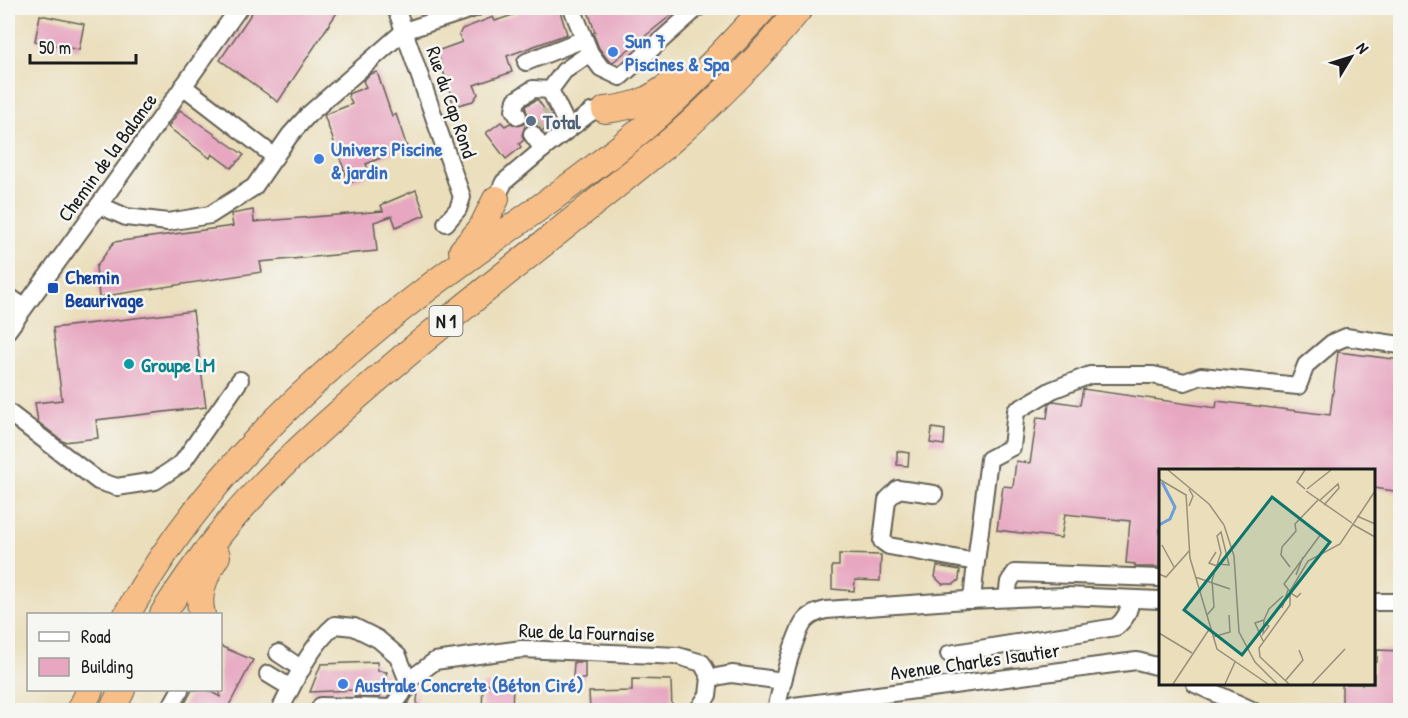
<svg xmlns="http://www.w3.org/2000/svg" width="1408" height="718" font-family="'Patrick Hand',sans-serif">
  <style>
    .building { fill: #e7a7c1 }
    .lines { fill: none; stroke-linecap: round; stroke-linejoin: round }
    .minor-tunnel { stroke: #c1b79b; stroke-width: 16; stroke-dasharray: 16 8; stroke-linecap: butt }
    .minor-casing { stroke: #646054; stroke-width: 20 }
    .highway-casing { stroke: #646054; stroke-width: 28 }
    .minor { stroke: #fff; stroke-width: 16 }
    .highway { stroke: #f7be87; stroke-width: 26 }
    .shop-dot { fill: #3f7fe0; stroke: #f6f6f2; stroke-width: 2 }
    .service-dot { fill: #5c6f8a; stroke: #f6f6f2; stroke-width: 2 }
    .transit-dot { fill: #1a4fb4; stroke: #f6f6f2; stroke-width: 2 }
    .culture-dot { fill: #0f9aa8; stroke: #f6f6f2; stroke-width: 2 }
    .labels { text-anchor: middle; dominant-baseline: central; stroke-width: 5; stroke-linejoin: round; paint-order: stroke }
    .shield { fill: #f6f6f2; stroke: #5d5d5c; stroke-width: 1.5 }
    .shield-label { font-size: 18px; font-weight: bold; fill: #1c1c1c }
    .shop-label { font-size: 20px; font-weight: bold; fill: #366cbe; stroke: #f6f6f2; text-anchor: start }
    .street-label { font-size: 20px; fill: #1c1c1c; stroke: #f6f6f2 }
    .service-label { font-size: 20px; font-weight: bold; fill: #4e5e75; stroke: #f6f6f2; text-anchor: start }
    .transit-label { font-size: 20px; font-weight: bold; fill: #164399; stroke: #f6f6f2; text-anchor: start }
    .culture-label { font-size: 20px; font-weight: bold; fill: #0d838f; stroke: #f6f6f2; text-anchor: start }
    .inset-river { fill: none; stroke: #6d9ed7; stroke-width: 3 }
    .inset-road { fill: none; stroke: #98907b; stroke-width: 1.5 }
    .view { fill: #0f766e; fill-opacity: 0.15; stroke: #0f766e; stroke-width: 3 }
    .inset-edge { fill: none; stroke: #1c1c1c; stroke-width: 3 }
  </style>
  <rect width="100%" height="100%" fill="#f6f6f2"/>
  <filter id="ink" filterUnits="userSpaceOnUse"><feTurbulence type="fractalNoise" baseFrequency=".0167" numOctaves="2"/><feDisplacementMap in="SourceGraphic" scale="12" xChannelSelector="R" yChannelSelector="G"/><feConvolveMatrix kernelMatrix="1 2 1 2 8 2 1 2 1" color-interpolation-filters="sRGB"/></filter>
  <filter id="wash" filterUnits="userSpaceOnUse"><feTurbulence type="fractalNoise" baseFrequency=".008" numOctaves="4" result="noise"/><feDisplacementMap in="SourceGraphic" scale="24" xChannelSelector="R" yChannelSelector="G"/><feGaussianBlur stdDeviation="1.35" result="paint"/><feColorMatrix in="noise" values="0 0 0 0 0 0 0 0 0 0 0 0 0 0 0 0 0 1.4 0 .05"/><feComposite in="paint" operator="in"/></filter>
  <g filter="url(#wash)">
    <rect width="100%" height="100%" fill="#eadebb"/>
    <g id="blocks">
      <!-- building -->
      <g class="building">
        <polygon points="255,8 340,8 278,102 220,60"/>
        <polygon points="533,8 559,8 567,34 507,56 512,72 474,85 478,94 473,101 454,106 437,51 462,42 459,35 462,29 493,17 495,21"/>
        <polygon points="587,8 680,8 613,62 608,60 599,48 593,33 595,32"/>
        <polygon points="40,15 84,24 79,50 35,41"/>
        <polygon points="377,72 392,116 396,114 407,147 366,164 370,175 349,183 324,115 352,104 348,94 366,87 363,81 370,74"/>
        <polygon points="536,100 538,100 554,123 543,131 536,124 525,126 522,135 524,140 519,144 521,147 506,159 486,133 501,122 505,126 510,123 518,126 524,124 528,116 525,106"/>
        <polygon points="180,110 244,155 231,168 212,154 210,158 168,127"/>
        <polygon points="416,190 425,215 396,227 392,216 374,222 377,251 260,262 262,272 99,297 96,267 114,242 233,226 231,214 253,210 254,222 383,211 381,205"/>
        <polygon points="193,311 206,407 96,420 98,438 64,442 38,422 35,403 62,400 53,328"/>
        <polygon points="1338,352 1401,360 1401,492 1374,488 1374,471 1161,471 1159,567 1135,567 1135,564 1126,563 1130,521 1065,514 1061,538 997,530 1003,486 1013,487 1016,461 1030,463 1037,417 1047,418 1049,404 1054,401 1080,405 1083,389 1216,408 1217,401 1330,415"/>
        <polygon points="932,428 945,430 944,445 930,443"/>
        <polygon points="897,451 909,453 908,466 897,465"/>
        <polygon points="839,554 881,555 880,581 855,580 854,591 832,589 832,566 839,566"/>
        <polygon points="937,566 960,570 959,580 954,584 942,584 935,577"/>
        <polygon points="220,646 253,660 226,711 181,711 192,690 208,690 220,697"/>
        <polygon points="1377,650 1401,651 1401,711 1347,711 1347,708 1342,707 1342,684 1374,684 1374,662 1377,662"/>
        <polygon points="377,662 378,671 387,672 385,680 388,687 379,690 380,697 355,696 354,690 310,692 321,664"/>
        <polygon points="574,662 585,662 585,679 573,679"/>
        <polygon points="632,679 671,680 672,711 590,711 589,692 632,691"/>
        <polygon points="483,684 513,685 512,711 482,711"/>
        <polygon points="418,692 416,711 403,711 412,697"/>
      </g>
    </g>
  </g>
  <g filter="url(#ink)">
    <use href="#blocks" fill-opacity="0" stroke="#646054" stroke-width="1.5"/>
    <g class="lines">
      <!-- minor-tunnel -->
      <polyline class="minor-tunnel" points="532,134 533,127 549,114"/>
      <!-- minor casing -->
      <g class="minor-casing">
        <g id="minor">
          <polyline points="396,8 462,197 458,209 446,223"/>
          <polyline points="572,8 590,53 601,68 620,77 697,8"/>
          <polyline points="526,62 584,39"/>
          <polyline points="183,86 275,157"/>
          <polyline points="518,116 514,110 516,100 533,89 550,90"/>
          <polyline points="569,129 550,90 564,71 590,53"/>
          <polyline points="532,134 543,149"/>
          <polyline points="496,199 504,182 543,149 591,112 605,110"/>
          <polyline points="99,205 126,217 168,222 210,215 254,187 290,135 308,115 404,31 475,8"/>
          <polyline points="8,296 24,307"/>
          <polyline points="8,330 99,205 239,8"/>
          <polyline points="8,412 98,481 117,487 155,481 182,463 240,380"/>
          <polyline points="934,494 898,489 887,500 882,541 889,546 976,562 972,600"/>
          <polyline points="976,562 989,459 1012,447 1016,411 1052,390 1090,375 1153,375 1185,382 1201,376 1298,386 1306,365 1332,343 1346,337 1400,345"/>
          <polyline points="1007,598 1009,582 1015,573 1160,578"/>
          <polyline points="1374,602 1400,602"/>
          <polyline points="278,653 302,669"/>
          <path d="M949 654 1116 627C1126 619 1129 611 1131 599"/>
          <polyline points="268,674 291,688"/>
          <polyline points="1195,684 1252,710"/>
          <polyline points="169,710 180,690"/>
          <path d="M280 710C295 681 310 646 335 625L354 627 378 639 398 656 408 681 435 661 522 649 678 656 702 663 710 678"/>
          <polyline points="319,710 321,706 390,708"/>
          <polyline points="390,710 402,694 408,681"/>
          <polyline points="698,710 708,695 710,678 732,674 783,681"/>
          <path d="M776 710C780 691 794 634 805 621 811 614 818 612 826 610L966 600 1066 596 1160 600"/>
          <polyline points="783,710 794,706 1121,663 1137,661 1160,667"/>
        </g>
      </g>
      <!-- highway casing -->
      <g class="highway-casing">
        <g id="highway">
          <path d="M605 110C640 106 649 100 677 80"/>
          <polyline points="462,251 481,229 496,199"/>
          <path d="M127 614C202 481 308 380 428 288 500 233 577 185 646 126 689 89 727 49 764 8"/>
          <path d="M163 614C179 589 196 564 215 540 255 488 309 439 358 396 460 306 570 225 674 138 719 98 762 55 800 8"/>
          <path d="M202 614C196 594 206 573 217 556"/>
          <polyline points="80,710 90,690"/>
          <polyline points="112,710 122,690"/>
        </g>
      </g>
      <!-- minor -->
      <use href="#minor" class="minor"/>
      <!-- highway -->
      <use href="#highway" class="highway"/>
    </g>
  </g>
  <!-- markers -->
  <g class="shop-dot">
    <circle cx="613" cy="52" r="6"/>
    <circle cx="319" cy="159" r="6"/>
    <circle cx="343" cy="684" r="6"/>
  </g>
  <circle class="service-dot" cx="531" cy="121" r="6"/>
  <rect class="transit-dot" x="47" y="282" width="12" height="12" rx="3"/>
  <circle class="culture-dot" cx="129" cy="364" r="6"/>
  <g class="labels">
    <!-- shield labels -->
    <rect class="shield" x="429.5" y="306" width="33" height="30" rx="4.5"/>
    <g class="shield-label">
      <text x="446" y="321">N 1</text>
    </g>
    <!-- shop labels -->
    <g class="shop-label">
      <text x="625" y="40">Sun 7<tspan x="625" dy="23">Piscines &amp; Spa</tspan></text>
      <text x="331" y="148">Univers Piscine<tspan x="331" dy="23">&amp; jardin</tspan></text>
      <text x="355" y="684">Australe Concrete (Béton Ciré)</text>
    </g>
    <!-- street labels -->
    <g class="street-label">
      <text transform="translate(452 102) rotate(71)">Rue du Cap Rond</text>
      <text transform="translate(107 157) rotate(-54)">Chemin de la Balance</text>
      <text transform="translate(587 632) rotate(2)">Rue de la Fournaise</text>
      <text transform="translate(975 661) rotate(-8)">Avenue Charles Isautier</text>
    </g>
    <!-- service labels -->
    <g class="service-label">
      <text x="543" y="121">Total</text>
    </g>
    <!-- transit labels -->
    <g class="transit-label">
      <text x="65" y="276">Chemin<tspan x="65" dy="23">Beaurivage</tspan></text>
    </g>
    <!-- culture labels -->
    <g class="culture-label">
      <text x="141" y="364">Groupe LM</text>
    </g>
  </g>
  <!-- overview -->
  <g transform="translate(1159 469)">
    <rect width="216" height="216" fill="#eadebb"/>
    <path class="inset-river" d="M0 56 11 50 16 38 3 13"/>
    <path class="inset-road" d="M9 1 50 35 65 56 75 87 80 163 96 193 118 215M0 10 27 26M30 20 34 27 30 37M146 20 138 13 146 1M148 20 172 1M147 22 193 54M27 25 31 89 58 180 109 215M160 32 179 15 180 19 165 36M198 47 216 55M193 55 216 68M3 76 15 98M57 83 50 94 58 97M131 98 122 86 123 78 137 62 136 55 159 31M0 105 7 108 31 81M137 106 144 88M36 108 71 120M142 124 138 128 133 125 125 115 162 65M123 139 129 121M48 146 55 138 53 111 62 84 58 67 62 63 70 96 58 95M105 151 104 165 110 157 106 155M0 164 33 184M54 168 71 163 70 146M104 172 96 154 105 151 110 140 124 127M126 212 144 191 140 181M14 215 51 159M66 215 76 193M130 215 101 188 100 179 131 136V122L149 92 181 75 216 22M153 215 186 180"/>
    <path class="view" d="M113 28 171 73 83 186 25 141Z"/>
    <rect width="216" height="216" class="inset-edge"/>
  </g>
  <!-- margin -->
  <rect width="1408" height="718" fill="none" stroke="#f6f6f2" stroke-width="30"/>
  <!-- legend -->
  <rect x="27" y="613" width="195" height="78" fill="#f6f6f2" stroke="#9f9f9c" stroke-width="1.5"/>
  <rect x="39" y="632" width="30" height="9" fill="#ffffff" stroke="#9f9f9c" stroke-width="1.5"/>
  <text x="81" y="643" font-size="18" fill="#1c1c1c">Road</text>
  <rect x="39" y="658" width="30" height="18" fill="#e7a7c1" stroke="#9f9f9c" stroke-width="1.5"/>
  <text x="81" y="673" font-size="18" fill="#1c1c1c">Building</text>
  <!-- north arrow -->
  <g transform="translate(1351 57) rotate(52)" stroke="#f6f6f2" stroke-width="4.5" paint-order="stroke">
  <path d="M0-4.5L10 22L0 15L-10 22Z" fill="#1c1c1c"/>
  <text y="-9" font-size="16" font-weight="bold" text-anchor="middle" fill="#1c1c1c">N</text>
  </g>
  <!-- scale -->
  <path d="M30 54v9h106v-9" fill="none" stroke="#1c1c1c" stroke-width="3"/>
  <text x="39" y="54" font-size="18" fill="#1c1c1c" stroke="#f6f6f2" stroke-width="4.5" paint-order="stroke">50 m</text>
</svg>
